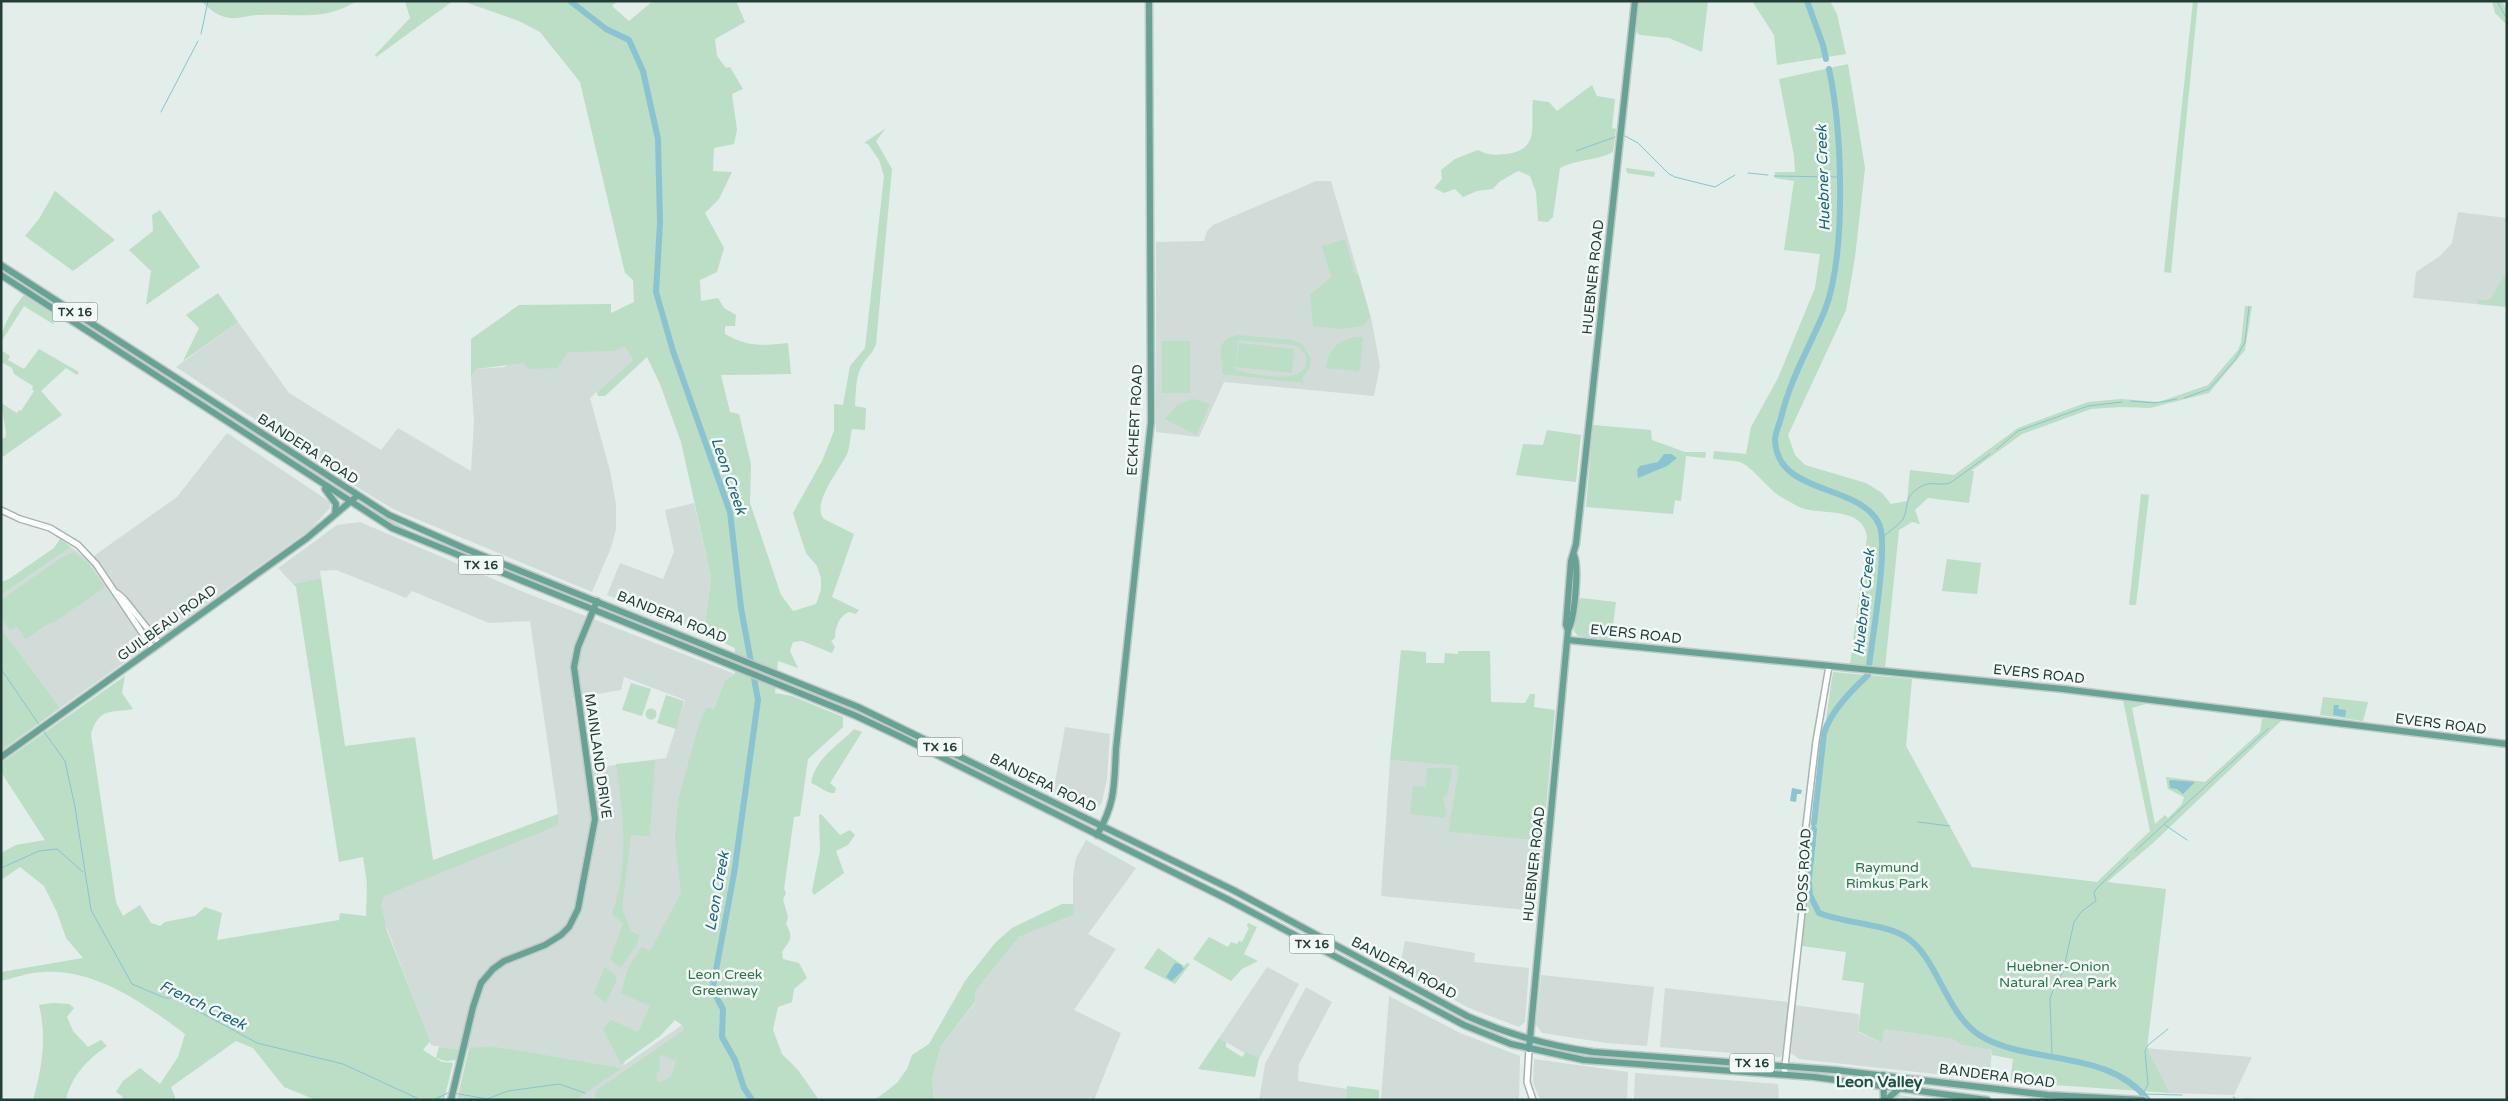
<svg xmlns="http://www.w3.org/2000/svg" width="2508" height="1101" font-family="'Varela Round',sans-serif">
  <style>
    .built { fill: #d1dcd8; fill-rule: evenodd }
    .green { fill: #bcddc6; fill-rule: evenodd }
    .water { fill: #8bc3d1 }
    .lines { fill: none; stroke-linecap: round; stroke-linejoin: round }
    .stream { stroke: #8bc3d1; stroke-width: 1 }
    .river { stroke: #8bc3d1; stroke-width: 6 }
    .minor-casing { stroke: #a6b5b0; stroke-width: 8 }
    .major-casing { stroke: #c1c9c7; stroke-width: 9 }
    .minor { stroke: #fff; stroke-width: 5 }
    .major { stroke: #68a295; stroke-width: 6 }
    .labels { text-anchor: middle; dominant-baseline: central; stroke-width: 5; stroke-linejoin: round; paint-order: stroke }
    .shield { fill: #f3f9f6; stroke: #617671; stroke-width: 1 }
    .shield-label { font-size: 12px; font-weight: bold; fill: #233e38 }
    .street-label { font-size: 14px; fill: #233e38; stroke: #f3f9f6 }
    .park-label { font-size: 14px; fill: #2d744c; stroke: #f3f9f6 }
    .water-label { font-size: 15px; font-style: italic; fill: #1d6579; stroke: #f3f9f6 }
    .quarter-label { font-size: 16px; font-weight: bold; fill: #1f5046; stroke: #f3f9f6 }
  </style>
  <rect width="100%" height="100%" fill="#e3ede9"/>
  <!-- built -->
  <g class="built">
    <polygon points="1316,181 1331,181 1371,317 1380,366 1374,396 1224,382 1199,437 1156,432 1156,242 1204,241 1207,231 1213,225"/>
    <polygon points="2458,212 2507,218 2507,307 2413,298 2416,272 2440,256 2452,243"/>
    <polygon points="238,322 289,393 381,450 398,428 471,471 474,422 471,377 476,369 505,367 525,352 624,346 633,360 590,398 610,471 616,504 616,529 611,548 592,592 395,510 363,491 176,367"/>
    <polygon points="227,433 324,498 330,503 330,508 311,529 60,708 1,628 1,595 71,547 88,560 177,497"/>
    <polygon points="694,503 711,577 704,634 607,595 620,563 663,579 674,552 665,510"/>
    <path d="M360 522 526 593 735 674 725 680 714 709 707 707 691 907 673 956 623 1066 682 1025 718 1100H576L621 1068 491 1046 457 1050 431 1045 374 894 558 825V814L530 621 489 623 412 591 406 598 336 570 320 571 321 578 293 584 278 568 337 525ZM624 677 685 700 666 758 585 769 573 698 621 690Z"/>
    <polygon points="1065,727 1110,734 1107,779 1102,802 1098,808 1088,809 1053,793"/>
    <polygon points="1390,760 1459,766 1448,832 1543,841 1536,911 1381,896"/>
    <polygon points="1086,840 1136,868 1088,934 1116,949 1074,1010 1121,1033 1094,1100 934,1100 932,1079 941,1046 975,1003 976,990 1019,937 1073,915 1073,876 1076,858"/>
    <polygon points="1405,941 1475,953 1474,962 1529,968 1525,1022 1519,1027 1469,1008 1399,970"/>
    <polygon points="1267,967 1299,984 1258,1061 1219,1038"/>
    <polygon points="1541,975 1654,987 1647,1046 1607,1043 1542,1033 1536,1025"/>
    <polygon points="1306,987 1332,1002 1299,1064 1298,1081 1347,1089 1346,1100 1259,1100 1265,1064"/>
    <polygon points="1665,988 1789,1002 1782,1055 1780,1057 1660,1047"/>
    <polygon points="1389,996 1460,1033 1520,1056 1519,1100 1381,1100"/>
    <polygon points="1794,1005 1859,1014 1858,1032 1882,1043 1884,1029 1953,1039 1961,1045 1992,1050 1989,1080 1799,1059 1791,1053"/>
    <polygon points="2147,1048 2155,1049 2252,1057 2234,1095 2170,1093"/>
    <polygon points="1534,1059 1628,1072 1627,1100 1540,1100 1533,1082"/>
    <polygon points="1635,1073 1778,1084 1779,1100 1634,1100"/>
    <polygon points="1899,1095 1930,1100 1891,1100"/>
  </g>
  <!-- green -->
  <g class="green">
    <path d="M201 1H357C324 22 294 13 258 15 249 15 239 19 231 18 220 18 208 8 201 1Z"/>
    <polygon points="405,1 453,1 376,57 375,55 410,18"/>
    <path d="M462 1H617L612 6 629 21 653 1H736L745 22 715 39 717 56 726 68 730 67 743 89 732 94 737 130 734 144 714 148 713 171 732 172 719 199 705 213 724 248 717 272 700 280 701 301 718 298 724 308 736 315 735 326H725V334C748 347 762 346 788 343L791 374 721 375 730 412 739 414 751 464 750 503 781 595 793 611 816 604 821 590V578L817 566 806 553 793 513 822 461 834 431V404L843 405 850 366 865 348 884 176 879 160 868 144 864 143 886 128 876 141 892 169 876 344C873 353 868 356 863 364 855 375 856 393 855 406L866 408 865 430 852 429C850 436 850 445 848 452 842 467 810 503 824 519L854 534 832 597 859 610 856 614 849 612C839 616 835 627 835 638L831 641 835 647 832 653 802 641 793 642 790 651 798 668 778 661 775 693 792 696 843 717V727L808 759 800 816 794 817 784 889 786 893 783 899 788 917 786 924C794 938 790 940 782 952L783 959 799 963 807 978 794 989 792 1002 778 1007 773 1030 782 1054 798 1070 819 1100 595 1099 596 1091 601 1087 684 1030 682 1025 675 1020 660 1036 621 1064 603 1029 611 1020 638 1032 650 1006 621 993 628 968 642 947 650 951 681 893 675 837 678 800 700 721 707 707 714 709 725 680 735 674 734 664 601 610 734 659 735 648 704 634 711 577 681 442 660 384 647 357 605 396H598L597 392 633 360 624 346 615 351 568 352 557 368 529 369 524 363 476 369 471 377V339L519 305 611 304V313L634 302 633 280 625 273 580 82 540 32 519 21ZM663 1055 672 1060 676 1059C673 1073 673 1079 658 1082L656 1074 660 1069 659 1056Z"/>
    <polygon points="1639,1 1708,1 1702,52 1669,38 1640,35 1636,32"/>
    <polygon points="1752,1 1830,1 1837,14 1846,54 1777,65 1774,35"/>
    <polygon points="2193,1 2198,1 2171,273 2164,272"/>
    <polygon points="2492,1 2502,1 2507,10 2507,25 2495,13"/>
    <path d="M1848 64 1865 168 1855 257 1846 310 1788 435 1795 455 1805 465 1866 483 1882 493 1891 504 1907 501 1910 470 1954 475 2018 428 2088 402 2121 399 2159 402 2208 385 2238 350 2241 343 2245 306H2252L2245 350 2209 393 2150 408 2121 407 2091 409 2080 413 2022 434 1971 471H1974L1969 503 1928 498 1915 510 1920 524 1912 522 1899 530 1885 668 1850 665 1867 537C1863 505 1820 516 1799 507 1792 503 1784 499 1778 495 1767 487 1751 466 1740 462 1731 460 1721 460 1713 459L1714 451 1746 454 1751 427 1778 378 1815 288 1820 254 1784 250 1794 181 1775 178V172H1795L1794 156 1779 79Z"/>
    <path d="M1592 85 1597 96 1615 99 1612 128 1616 129 1613 152C1596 161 1577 159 1560 168L1553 217 1548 222 1538 221 1536 192 1530 176 1518 171 1499 182 1493 189 1477 191 1463 197 1455 189 1444 193 1434 188 1442 179 1441 170 1455 159 1478 150C1489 156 1495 155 1507 154 1541 149 1530 125 1533 100L1549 102 1557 111Z"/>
    <polygon points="1626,168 1655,172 1654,177 1627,173"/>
    <polygon points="55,191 115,240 73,271 25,236 39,219"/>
    <polygon points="160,210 200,267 146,305 151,271 129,250 153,231 152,215"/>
    <polygon points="1345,239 1354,270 1352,271 1359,276 1370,317 1363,326 1342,329 1313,326 1310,295 1331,277 1322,246"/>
    <polygon points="2507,271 2507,307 2478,304 2478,299 2486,301 2491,298"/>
    <polygon points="218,293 238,322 183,361 199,328 186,315"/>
    <path d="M24 295 57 317 53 324 24 306 1 342C1 327 15 305 24 295Z"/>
    <path d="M1238 335 1292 340 1302 344 1311 359 1309 369 1302 378 1304 383 1222 374C1224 357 1211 341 1238 335ZM1238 340 1293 345 1299 347 1305 354C1316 389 1252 374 1235 370Z"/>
    <path d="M1363 337 1360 369 1357 371 1326 368C1328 347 1343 336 1363 337Z"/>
    <rect x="1162" y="341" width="28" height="52"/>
    <polygon points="1239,343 1294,349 1292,373 1236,367"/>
    <polygon points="39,349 79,372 77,375 66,368 41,391 62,415 1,458 1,438 5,438 6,433 1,403 17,413 19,410 21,411 34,391 32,389 33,386 14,374 12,368 1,362 1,350 10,356 8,360 24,369"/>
    <polygon points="1193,399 1210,404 1196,435 1165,419 1179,404"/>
    <polygon points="1593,425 1651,430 1652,440 1685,452 1706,452 1705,458 1686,456 1681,501 1675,500 1673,514 1586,507"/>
    <polygon points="1547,430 1581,435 1576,482 1516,475 1523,444 1543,445"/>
    <polygon points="2141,494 2149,495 2136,605 2129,605"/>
    <polygon points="357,502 416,534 588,602 587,604 392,525"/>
    <polygon points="60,539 71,547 1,595 1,582 9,579 54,548"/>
    <polygon points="74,552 87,562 105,587 53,623 49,623 26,639 17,627 10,630 1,618 1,600 61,558"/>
    <polygon points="1947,559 1981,563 1977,594 1942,591"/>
    <path d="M321 578 345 746 415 737 433 860 558 814V825L384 896 381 905 387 931 430 1041 423 1050 442 1062 453 1063 444 1100H316L284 1087 253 1048 236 1041 171 1087 176 1100H123L122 1096 116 1092 123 1081 140 1068 160 1084 178 1057 185 1034C145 1004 95 968 43 972 29 972 15 978 1 981V972L83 958 66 938 57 912 44 886 20 867 1 880V853L16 845 45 840 1 772V763L125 676 122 693 133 709C109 713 99 708 91 734L116 902 123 916 140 905 151 923 160 926 165 922 195 916 205 907 222 913 217 940 339 920 340 913 366 916 367 883 363 857 339 862 296 587 293 584Z"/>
    <polygon points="1581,598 1616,602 1611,640 1578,636 1574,631 1578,600"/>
    <polygon points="1,628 60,708 1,751"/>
    <polygon points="1401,650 1426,652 1426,663 1444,663 1445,653 1458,654 1458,651 1490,651 1491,702 1525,703 1530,694 1535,694 1534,707 1555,710 1543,841 1448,832 1459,766 1390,760"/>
    <polygon points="1833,672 1912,679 1906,746 1972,867 2097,882 2150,831 2123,700 2146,704 2132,708 2155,824 2165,815 2168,818 2182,804 2184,797 2168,789 2166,777 2205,782 2260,732 2262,719 2283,719 2153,843 2107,882 2166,889 2147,1048 2170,1093 2010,1082 2013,1059 1992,1055 1992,1050 1961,1045 1953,1039 1884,1029 1882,1043 1858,1031 1864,983 1842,980 1846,952 1802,946 1807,851"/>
    <polygon points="631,683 651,689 642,716 622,710"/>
    <polygon points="666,695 684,701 676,729 657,723"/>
    <polygon points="2323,697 2368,702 2363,721 2320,715"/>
    <circle cx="651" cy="714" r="5.5"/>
    <path d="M854 729 862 732 830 783 836 788 835 793C826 794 820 786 811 783 815 758 838 746 854 729Z"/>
    <path d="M655 760 650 836 631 835 622 909 631 931 639 935 638 942 622 966 619 967 610 959 623 924 612 913C630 866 623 812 616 764Z"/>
    <polygon points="1427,768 1451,768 1452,771 1447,795 1443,797 1446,814 1444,818 1410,814 1413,786 1426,787"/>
    <polygon points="819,814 822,815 840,835 850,830 855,835 848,845 836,851 844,873 814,895 812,891 820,851"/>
    <polygon points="1062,904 1075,904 1073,915 1019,937 976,990 975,1002 941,1046 932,1079 934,1100 875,1100 897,1083 907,1069 912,1055 929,1044 965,981 995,943 1012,928"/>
    <polygon points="1248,923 1257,927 1244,954 1258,961 1242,969 1231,981 1193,959 1209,937 1228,947 1231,942 1237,944 1239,941 1242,942 1249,928 1247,926"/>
    <polygon points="1158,948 1184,966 1187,963 1190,964 1175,984 1144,968"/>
    <polygon points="605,967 615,975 617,979 606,1003 594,993"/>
    <path d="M53 1003 69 1004 74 1008 67 1017 73 1031 88 1047 101 1040 107 1046C88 1059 71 1076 66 1100H33C42 1069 47 1037 39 1005Z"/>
    <polygon points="1219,1038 1226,1042 1226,1047 1242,1057 1246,1052 1259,1058 1255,1077 1198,1069"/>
    <polygon points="491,1046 622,1068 576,1100 457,1100 469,1048"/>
    <polygon points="439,1047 459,1050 456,1060 446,1061 436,1058"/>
    <polygon points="1347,1086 1379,1090 1379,1100 1346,1100"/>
  </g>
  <!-- water -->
  <g class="water">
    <polygon points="1664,454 1671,454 1677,458 1667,466 1638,478 1637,470 1640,466 1658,462"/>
    <polygon points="2334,705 2339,705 2338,709 2346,710 2345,717 2333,715"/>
    <polygon points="2171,780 2195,782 2183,794 2177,789 2170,788 2169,781"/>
    <polygon points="1792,788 1802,790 1801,794 1797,794 1796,802 1790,801"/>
    <polygon points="1175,963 1180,964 1184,969 1172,981 1166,977"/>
  </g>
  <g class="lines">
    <!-- stream -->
    <g class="stream">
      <polyline points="2497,1 2507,19"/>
      <polyline points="201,34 208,1"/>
      <polyline points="161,112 198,41"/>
      <polyline points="1625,136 1638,143 1669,174 1675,177 1715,187 1735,175"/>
      <polyline points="1576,151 1615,137"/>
      <polyline points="1748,173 1768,175"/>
      <polyline points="1774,176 1838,177"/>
      <polyline points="2184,398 2209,389 2235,360 2245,342 2249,307"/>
      <polyline points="2131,401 2155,403 2177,399"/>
      <polyline points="1997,449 2018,431 2088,406 2122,402"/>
      <path d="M1882 538C1888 532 1898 526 1903 519 1910 505 1902 497 1922 486 1931 481 1941 486 1950 483L1990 454"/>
      <polyline points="1,669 40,726"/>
      <polyline points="42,729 65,761 75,807 91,910 132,984 165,998 174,998 257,1043 343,1064 421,1100"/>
      <polyline points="1918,822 1950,826"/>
      <polyline points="2165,825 2187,840"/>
      <polyline points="2135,851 2269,728"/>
      <polyline points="1,868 39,851 57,849 83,872"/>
      <polyline points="2168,1029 2148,1045 2145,1051 2148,1084 2143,1094 2182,1095"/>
      <polyline points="2052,1056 2050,999 2055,984 2063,972 2074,922 2082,911 2096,901 2094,893 2096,889 2128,858"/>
      <polyline points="454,1093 487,1099 508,1091 559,1084 585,1093"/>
      <polyline points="2233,1097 2235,1098"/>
      <polyline points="2245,1099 2261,1100"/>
      <polyline points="433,1100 450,1092"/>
    </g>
    <!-- river -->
    <g class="river">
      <polyline points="570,1 606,29 629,40 643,71 658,139 660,223 656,292 673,351 730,512 741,608 758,700 734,874 712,991 715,996"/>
      <polyline points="1807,1 1823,45 1826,59"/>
      <path d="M1829 69C1842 130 1847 252 1825 310 1810 346 1790 379 1781 418 1779 425 1775 433 1775 440 1777 496 1860 483 1879 524 1889 543 1872 639 1869 666"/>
      <path d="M1814 823 1824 733C1831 711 1851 691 1868 675"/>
      <polyline points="1809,878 1814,829"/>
      <path d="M1809 883 1810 895 1819 913C1844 923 1886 924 1906 937 1941 960 1945 1020 1988 1040 2039 1064 2109 1051 2148 1100"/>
      <polyline points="718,1000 723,1009 722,1037 735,1060 744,1088 752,1100"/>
    </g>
    <!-- minor casing -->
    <g class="minor-casing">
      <g id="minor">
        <polyline points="1,510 20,519 50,528 78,545 96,564 153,649"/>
        <polyline points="117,593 124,599 160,644"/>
        <polyline points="1529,1049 1527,1082 1533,1100"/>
        <polyline points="1784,1075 1803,903 1802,859 1816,741 1829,666"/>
      </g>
    </g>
    <!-- major casing -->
    <g class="major-casing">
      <g id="major">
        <path d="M1 265 389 515 466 549 858 707 1233 890 1467 1016C1507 1034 1549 1046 1593 1052L1835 1070 2048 1095 2143 1100"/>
        <polyline points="1,275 392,528 854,715 901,737 1227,899 1464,1025 1511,1044 1584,1060 1814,1077 1987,1100"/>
        <polyline points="325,489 336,504 335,514"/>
        <polyline points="1568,630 1566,625 1571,561 1576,544 1635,1"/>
        <polyline points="1568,640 2063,689 2507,744"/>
        <polyline points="1,757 307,538 357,496"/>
        <path d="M1097 835C1116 802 1114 785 1116 749L1151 422 1149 1"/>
        <path d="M1529 1049 1568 630C1575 619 1579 566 1574 555"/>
        <polyline points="1883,1075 1884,1100"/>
        <polyline points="451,1100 473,1007 481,983 493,969 504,961 545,945 561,935 569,927 578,909 595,819 574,667 578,647 597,601"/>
        <polyline points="1886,1100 1900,1088"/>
      </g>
    </g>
    <!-- minor -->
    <use href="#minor" class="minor"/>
    <!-- major -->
    <use href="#major" class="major"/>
  </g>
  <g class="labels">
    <!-- shield labels -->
    <g class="shield">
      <rect x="52.5" y="302.5" width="45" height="19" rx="4"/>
      <rect x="458.5" y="555.5" width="45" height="19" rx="4"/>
      <rect x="917.5" y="737.5" width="45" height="19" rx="4"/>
      <rect x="1289.5" y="934.5" width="45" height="19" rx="4"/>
      <rect x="1729.5" y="1053.5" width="45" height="19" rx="4"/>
    </g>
    <g class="shield-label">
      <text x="75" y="312">TX 16</text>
      <text x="481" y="565">TX 16</text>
      <text x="940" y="747">TX 16</text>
      <text x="1312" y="944">TX 16</text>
      <text x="1752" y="1063">TX 16</text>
    </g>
    <!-- street labels -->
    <g class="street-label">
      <text transform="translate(1593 277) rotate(-84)">HUEBNER ROAD</text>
      <text transform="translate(1135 420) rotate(-87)">ECKHERT ROAD</text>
      <text transform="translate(308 449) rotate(33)">BANDERA ROAD</text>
      <text transform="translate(672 617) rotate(22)">BANDERA ROAD</text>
      <text transform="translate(167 623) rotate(-36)">GUILBEAU ROAD</text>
      <text transform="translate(1636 634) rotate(6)">EVERS ROAD</text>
      <text transform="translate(2039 674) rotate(6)">EVERS ROAD</text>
      <text transform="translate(2441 724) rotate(7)">EVERS ROAD</text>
      <text transform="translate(598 756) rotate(82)">MAINLAND DRIVE</text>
      <text transform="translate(1043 783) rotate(26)">BANDERA ROAD</text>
      <text transform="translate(1534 864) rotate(-84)">HUEBNER ROAD</text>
      <text transform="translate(1804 870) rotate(-87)">POSS ROAD</text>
      <text transform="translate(1404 968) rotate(28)">BANDERA ROAD</text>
      <text transform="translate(1997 1076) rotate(7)">BANDERA ROAD</text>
    </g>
    <!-- park labels -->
    <g class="park-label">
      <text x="1887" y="867">Raymund<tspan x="1887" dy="16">Rimkus Park</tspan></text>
      <text x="2058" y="966">Huebner-Onion<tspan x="2058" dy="16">Natural Area Park</tspan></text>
      <text x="725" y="974">Leon Creek<tspan x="725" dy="16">Greenway</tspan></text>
    </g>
    <!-- water labels -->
    <g class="water-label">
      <text transform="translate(1823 178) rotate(-92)">Huebner Creek</text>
      <text transform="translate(729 476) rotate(71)">Leon Creek</text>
      <text transform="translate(1864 602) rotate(-84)">Huebner Creek</text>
      <text transform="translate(717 891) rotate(-80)">Leon Creek</text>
      <text transform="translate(203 1005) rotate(26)">French Creek</text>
    </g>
    <!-- quarter labels -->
    <g class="quarter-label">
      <text x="1879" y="1082">Leon Valley</text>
    </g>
  </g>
  <!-- border -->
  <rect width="2508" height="1101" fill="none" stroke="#233e38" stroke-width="5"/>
</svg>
